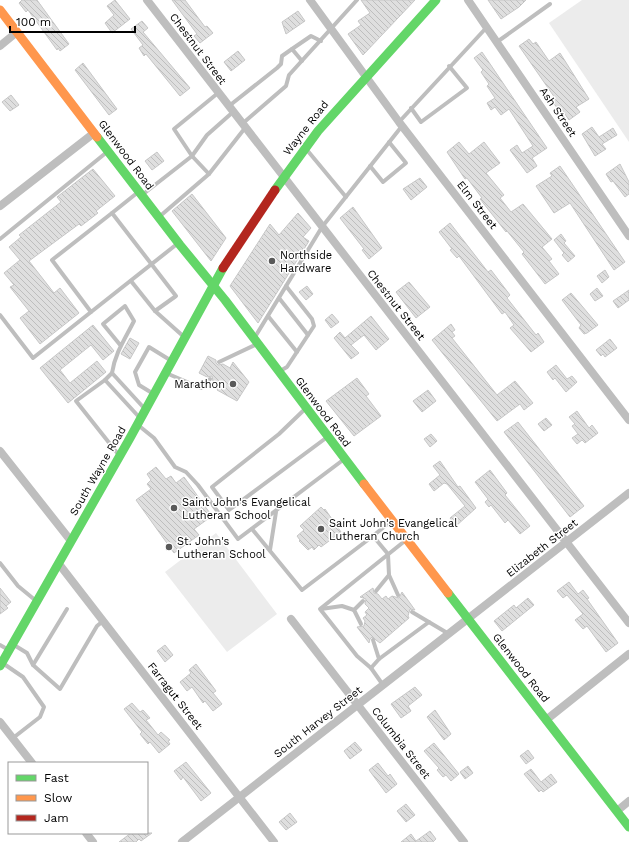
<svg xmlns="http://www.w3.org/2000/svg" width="629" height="842" font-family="'Work Sans',sans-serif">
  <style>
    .green { fill: #ececec }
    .building { fill: url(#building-back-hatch); stroke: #c7c7c7 }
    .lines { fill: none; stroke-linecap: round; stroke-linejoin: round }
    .lane { stroke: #bebebe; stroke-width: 4 }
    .street { stroke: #bebebe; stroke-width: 8 }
    .fast { stroke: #63d668; stroke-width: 9 }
    .slow { stroke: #ff974d; stroke-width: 9 }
    .jam { stroke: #b3261e; stroke-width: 9 }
    .poi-dot { fill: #595959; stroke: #fff; stroke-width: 1.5 }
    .labels { text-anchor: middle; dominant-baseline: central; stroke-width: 3; stroke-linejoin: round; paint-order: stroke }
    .street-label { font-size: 11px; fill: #000; stroke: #fff }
    .poi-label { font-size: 11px; fill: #000; stroke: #fff; text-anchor: start }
  </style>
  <defs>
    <pattern id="building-back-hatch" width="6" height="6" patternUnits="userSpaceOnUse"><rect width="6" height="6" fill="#dfdfdf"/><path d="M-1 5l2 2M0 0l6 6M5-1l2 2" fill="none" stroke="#bebebe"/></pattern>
  </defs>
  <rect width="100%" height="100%" fill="#fff"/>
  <!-- green -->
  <g class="green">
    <polygon points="582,0 629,0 629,142 549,23"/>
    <polygon points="216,533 277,614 227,652 165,572"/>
  </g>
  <!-- building -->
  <g class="building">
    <polygon points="22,0 37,0 69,44 60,51 58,48 57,50 28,10 26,12 19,3"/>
    <polygon points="115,0 130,19 112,33 105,23 114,15 107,6"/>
    <polygon points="172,0 185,0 205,27 207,26 213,33 200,43 194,36 197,34"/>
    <polygon points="361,0 415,0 363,55 348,34 361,25 358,21 370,13"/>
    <polygon points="488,0 526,0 519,7 501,19"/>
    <polygon points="298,11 305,21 286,34 282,22"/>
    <polygon points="142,21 148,28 143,32 190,88 180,96 146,54 144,56 139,48 143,45 131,29"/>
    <polygon points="529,39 533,44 536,42 549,61 560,53 589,99 576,107 580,112 569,120 561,108 558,109 551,100 555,98 519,46"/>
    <polygon points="238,51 245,60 231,71 224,62"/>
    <polygon points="482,52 547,148 532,158 537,166 527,173 510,150 517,145 522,153 533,146 509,109 501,115 495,107 491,110 487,103 495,98 487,86 489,84 481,72 483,70 474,58"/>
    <polygon points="83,63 117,109 109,115 75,70"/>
    <polygon points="11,95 19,105 10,111 2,102"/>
    <polygon points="592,127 599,137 613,128 617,135 602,144 606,149 595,156 582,134"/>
    <polygon points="459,142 469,154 484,142 500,163 486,173 504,195 500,198 511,212 523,204 552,239 542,247 552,259 549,261 559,274 545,284 522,254 524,252 507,231 506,232 480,199 482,198 467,178 465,179 447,152"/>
    <polygon points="157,152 164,161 152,170 145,161"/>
    <polygon points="620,164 629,182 629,194 625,197 613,181 611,182 606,174"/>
    <polygon points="560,166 625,262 614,270 570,203 554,213 536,186 552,176 550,173"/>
    <polygon points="93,169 115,196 96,211 98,213 81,226 79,224 29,261 54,293 60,288 79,313 40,344 20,318 29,311 10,287 14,285 4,273 20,260 9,247 21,237 19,235 61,202 57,197"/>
    <polygon points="420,178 427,187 411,200 403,189"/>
    <polygon points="192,194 226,238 211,261 172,211"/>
    <polygon points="353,207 382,248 369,259 362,250 364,249 340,218"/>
    <polygon points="298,213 311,228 303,237 309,241 258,323 230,286 270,224 279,235"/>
    <polygon points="450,223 488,272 491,270 510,295 507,298 536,335 538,333 544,342 531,352 510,328 514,325 505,312 502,314 459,256 457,258 450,250 452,249 439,232"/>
    <polygon points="561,234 566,241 564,243 575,256 568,262 562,255 564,253 554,240"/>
    <polygon points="605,270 609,277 602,283 597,276"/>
    <polygon points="409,282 430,307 416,318 396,292"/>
    <polygon points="307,286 313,294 306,300 299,292"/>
    <polygon points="597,288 603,296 595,301 590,294"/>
    <polygon points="629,290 629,300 618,308 613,301"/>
    <polygon points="571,293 598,325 587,333 584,334 579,328 581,325 562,300"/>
    <polygon points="332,314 339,322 331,328 325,320"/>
    <polygon points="371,316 389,339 376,350 364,335 351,345 359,353 351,359 334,338 340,332 345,338"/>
    <polygon points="451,324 455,330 452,332 455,336 452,338 497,395 515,381 533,403 524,410 520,404 497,421 432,340"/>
    <polygon points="93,325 114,351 103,360 91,345 60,370 70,383 97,361 106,372 68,403 40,368"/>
    <polygon points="130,338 139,343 130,359 121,354"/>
    <polygon points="610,339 617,348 605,357 603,354 601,356 596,350"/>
    <polygon points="208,356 216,360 216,363 218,365 223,364 230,368 233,362 249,382 237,401 217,390 220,385 213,381 212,376 207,377 199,373"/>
    <polygon points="556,365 567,379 572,376 577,382 566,392 555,378 553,380 547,372"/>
    <polygon points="357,378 369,394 366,396 381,416 354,436 326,401"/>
    <polygon points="428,390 436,401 422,412 413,401"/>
    <polygon points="577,411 589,428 592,425 598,433 585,443 582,440 577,444 572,438 578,434 572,426 575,424 569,417"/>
    <polygon points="546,418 552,425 544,431 538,424"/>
    <polygon points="518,422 584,506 570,517 504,432"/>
    <polygon points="431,434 437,441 430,447 424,439"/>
    <polygon points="440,461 458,487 460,486 476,508 456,526 450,518 465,506 447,484 444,483 434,491 429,484 440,475 433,466"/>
    <polygon points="156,467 166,479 171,476 176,483 184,477 212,516 194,529 199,535 174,553 136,500 151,489 147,484 151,480 147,474"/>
    <polygon points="490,470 507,493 505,495 530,526 520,534 508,520 505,523 491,505 489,507 485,502 488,499 475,482"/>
    <polygon points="321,507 324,510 325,509 341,532 321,547 319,545 314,550 312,547 308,550 299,541 300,540 297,536 304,530 300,526"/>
    <polygon points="569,582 578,594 583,590 589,598 587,599 618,643 606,652 587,626 583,629 575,620 583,614 567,595 563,598 557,591"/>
    <polygon points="0,588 11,602 6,606 8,608 0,614"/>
    <polygon points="373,588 374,593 378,594 382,599 386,596 388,599 392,596 399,598 402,592 415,610 410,609 408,616 409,618 380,643 372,637 370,639 369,643 357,627 364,626 365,621 363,618 367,615 365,612 369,608 365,604 366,599 360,597"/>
    <polygon points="528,598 534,605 502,631 494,621 514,605 516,608"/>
    <polygon points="165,645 173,655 165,662 157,651"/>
    <polygon points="196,664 216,691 213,693 222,704 213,711 205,701 203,703 192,687 187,691 180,682 191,673 189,670"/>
    <polygon points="415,687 422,695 408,706 411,711 401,718 391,704"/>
    <polygon points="132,703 140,712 143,710 150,718 146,720 158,735 161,732 170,740 168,741 170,744 159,753 150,742 148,744 140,734 142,732 124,709"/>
    <polygon points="435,710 451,734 444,740 427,717"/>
    <polygon points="355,742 362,750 350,759 344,751"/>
    <polygon points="434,743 459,774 451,781 446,775 443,777 437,770 439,768 424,751"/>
    <polygon points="528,750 534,758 526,764 520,756"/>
    <polygon points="186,762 211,793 201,801 183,777 181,780 174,771"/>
    <polygon points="378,763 388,776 390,774 397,784 386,793 369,770"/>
    <polygon points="468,766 473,773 465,779 460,772"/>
    <polygon points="531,769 541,782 551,774 557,782 543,792 541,790 539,792 524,774"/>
    <polygon points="406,804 415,815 406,822 397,811"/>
    <polygon points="290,813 297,822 286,830 279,822"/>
    <polygon points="430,831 436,839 433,842 401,842 411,834 416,841"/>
    <polygon points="131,833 152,833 141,841 139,839 136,842 119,842"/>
  </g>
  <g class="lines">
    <!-- lane -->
    <g class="lane">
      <polyline points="497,42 550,4"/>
      <polyline points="302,61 292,49 311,36 321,41"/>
      <polyline points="218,93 174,129 192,156 207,135 233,112"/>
      <polyline points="229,106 277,68 281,64 282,56 292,49"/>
      <polyline points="411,108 421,122 467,88 449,66"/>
      <polyline points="399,122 487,27"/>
      <polyline points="242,124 286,86 289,75 357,0"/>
      <polyline points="307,150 346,197"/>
      <polyline points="370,166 383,182 406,163 389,142"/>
      <polyline points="137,193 112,213 176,296 155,311 183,336"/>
      <polyline points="142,195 192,156 209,174"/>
      <polyline points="112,213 52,260 91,312 177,244"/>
      <polyline points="159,217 209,174 245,128"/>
      <polyline points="0,239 107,152"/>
      <polyline points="131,281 155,311"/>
      <polyline points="279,298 308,335"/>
      <polyline points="0,315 33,358 91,312"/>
      <polyline points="268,316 297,352"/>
      <polyline points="255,337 322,227 402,126"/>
      <polyline points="219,362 257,344"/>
      <polyline points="280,371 287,367 314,326 312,319 286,286"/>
      <path d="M112 373C115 353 125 339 134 321L125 306 103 324 121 346"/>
      <polyline points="166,373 201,388 210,379"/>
      <polyline points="105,380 76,401 118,454"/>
      <polyline points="152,393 139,385 135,372 149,347 170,360"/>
      <polyline points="305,409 279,434 212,487 229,510 326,438"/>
      <polyline points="139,417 105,380 112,373 144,408"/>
      <polyline points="138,425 154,438 175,467 186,472 198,485 238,539 343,460"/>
      <polyline points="252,529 302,590 373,536 388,554 389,575 398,595"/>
      <polyline points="373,536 391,521"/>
      <polyline points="270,550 276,512"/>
      <polyline points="0,563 18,586 35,600"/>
      <polyline points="376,591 389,575"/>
      <polyline points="321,609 342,606 354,610"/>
      <polyline points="412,612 449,634"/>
      <polyline points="361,624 354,610 363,601"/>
      <polyline points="0,645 7,649"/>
      <polyline points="14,645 27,653 33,665 60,689 97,626 103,621"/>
      <polyline points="379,659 429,622"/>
      <polyline points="4,664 23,677 44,707 40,717 13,738"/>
      <polyline points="33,665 67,609"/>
      <polyline points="371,668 379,659 373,640"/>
      <polyline points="383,685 371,668 357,656 320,609 406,540"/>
    </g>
    <!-- street -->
    <g class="street">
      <polyline points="147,0 629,623"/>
      <polyline points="310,0 399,122 629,420"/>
      <polyline points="468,0 629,236"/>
      <polyline points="0,46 17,32"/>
      <polyline points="0,206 94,133"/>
      <polyline points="0,451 71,541"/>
      <polyline points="59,564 274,842"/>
      <polyline points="291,619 464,842"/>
      <polyline points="546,720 629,654"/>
      <polyline points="0,722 32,763"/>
      <polyline points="617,811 629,801"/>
      <polyline points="86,833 93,842"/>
      <polyline points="182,842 629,493"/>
    </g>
    <!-- fast -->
    <g class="fast">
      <polyline points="97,137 180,245 225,300 364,484"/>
      <polyline points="275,190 318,131 436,0"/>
      <polyline points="448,593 629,827"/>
      <polyline points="0,666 130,438 223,268"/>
    </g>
    <!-- slow -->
    <g class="slow">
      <polyline points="0,10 97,137"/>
      <polyline points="364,484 448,593"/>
    </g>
    <!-- jam -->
    <polyline class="jam" points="223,268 275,190"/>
  </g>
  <!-- markers -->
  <g class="poi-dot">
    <circle cx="272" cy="261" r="4"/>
    <circle cx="233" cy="384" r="4"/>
    <circle cx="174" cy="508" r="4"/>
    <circle cx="321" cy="529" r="4"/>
    <circle cx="169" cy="547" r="4"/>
  </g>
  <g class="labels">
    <!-- street labels -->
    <g class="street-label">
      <text transform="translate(198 49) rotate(53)">Chestnut Street</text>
      <text transform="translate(558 112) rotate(56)">Ash Street</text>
      <text transform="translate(306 128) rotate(-52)">Wayne Road</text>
      <text transform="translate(126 155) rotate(53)">Glenwood Road</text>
      <text transform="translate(477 205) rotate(52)">Elm Street</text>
      <text transform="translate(396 305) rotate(52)">Chestnut Street</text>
      <text transform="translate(323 412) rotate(53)">Glenwood Road</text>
      <text transform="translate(98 471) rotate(-60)">South Wayne Road</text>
      <text transform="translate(542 548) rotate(-38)">Elizabeth Street</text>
      <text transform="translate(521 668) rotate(52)">Glenwood Road</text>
      <text transform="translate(175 696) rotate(52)">Farragut Street</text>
      <text transform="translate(318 722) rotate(-38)">South Harvey Street</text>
      <text transform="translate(401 743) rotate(52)">Columbia Street</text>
    </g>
    <!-- poi labels -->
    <g class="poi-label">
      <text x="280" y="255">Northside<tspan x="280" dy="13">Hardware</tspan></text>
      <text x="225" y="384" text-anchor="end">Marathon</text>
      <text x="182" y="502">Saint John's Evangelical<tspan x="182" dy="13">Lutheran School</tspan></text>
      <text x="329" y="523">Saint John's Evangelical<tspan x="329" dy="13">Lutheran Church</tspan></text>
      <text x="177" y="541">St. John's<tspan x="177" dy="13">Lutheran School</tspan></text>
    </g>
  </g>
  <!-- legend -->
  <rect x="8" y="762" width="140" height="72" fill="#ffffff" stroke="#999999"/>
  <rect x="16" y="775" width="20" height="6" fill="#63d668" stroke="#999999"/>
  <text x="44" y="782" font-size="12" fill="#000000">Fast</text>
  <rect x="16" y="795" width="20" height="6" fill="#ff974d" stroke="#999999"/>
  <text x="44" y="802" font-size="12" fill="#000000">Slow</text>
  <rect x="16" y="815" width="20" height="6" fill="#b3261e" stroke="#999999"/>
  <text x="44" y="822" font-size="12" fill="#000000">Jam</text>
  <!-- scale -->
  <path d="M10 26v6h125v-6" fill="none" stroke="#000000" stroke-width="2"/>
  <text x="16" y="26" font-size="12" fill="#000000" stroke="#ffffff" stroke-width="3" paint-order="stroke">100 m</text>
</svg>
